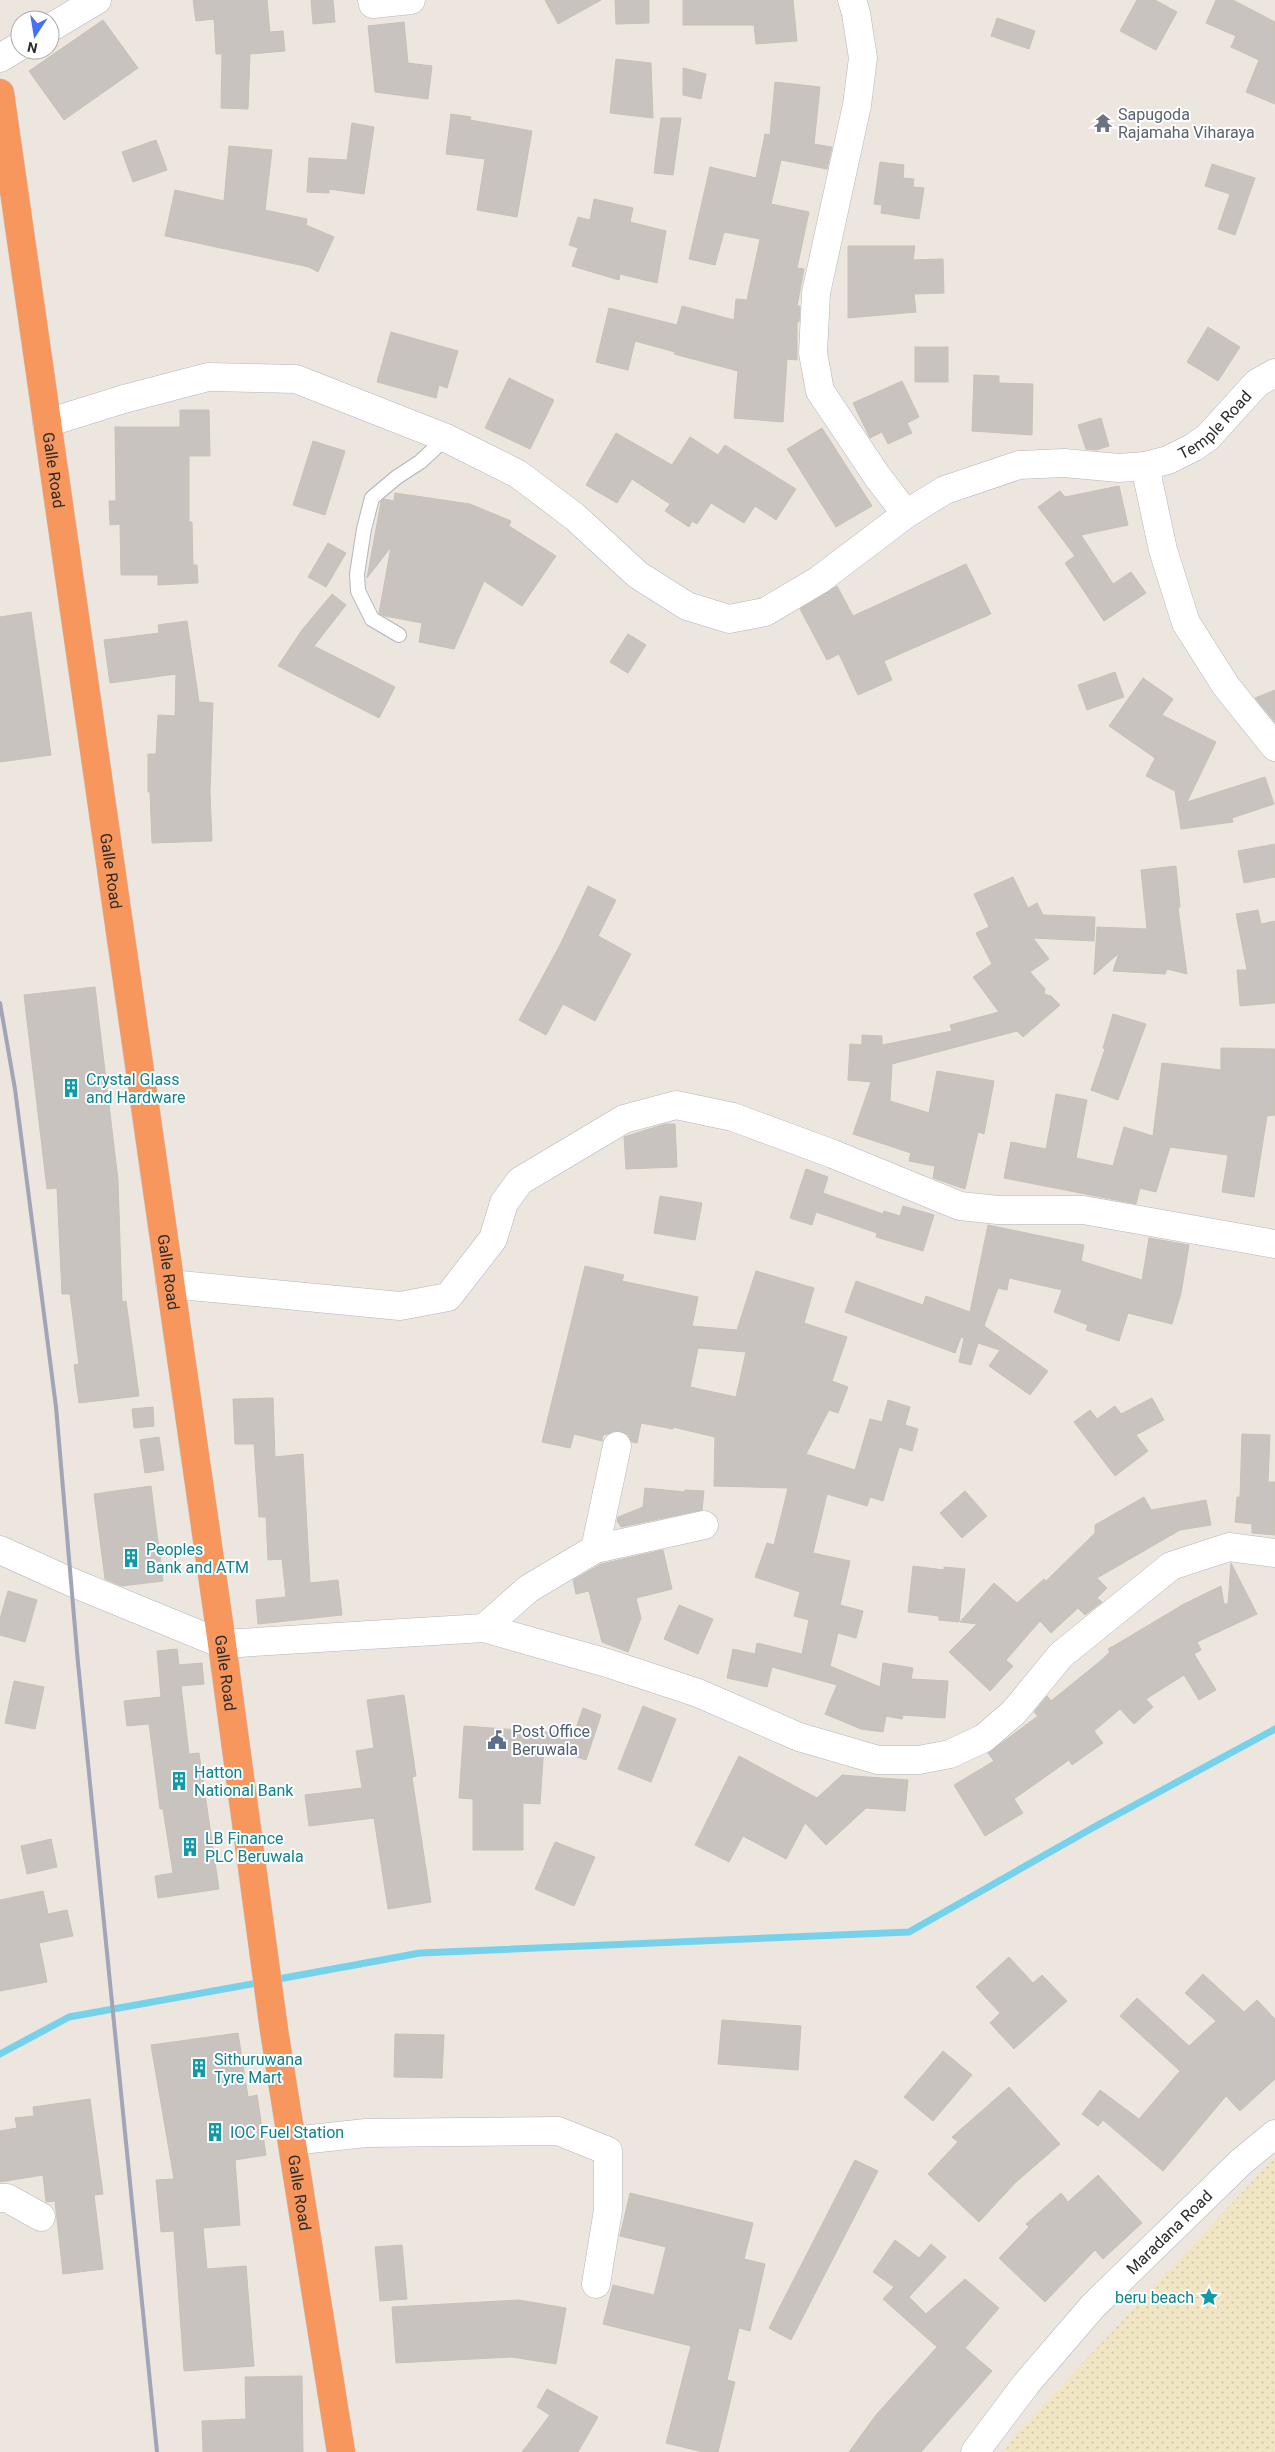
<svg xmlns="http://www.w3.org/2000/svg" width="1275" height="2452" font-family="Roboto,sans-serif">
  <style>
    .sand { fill: url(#sand-dots) }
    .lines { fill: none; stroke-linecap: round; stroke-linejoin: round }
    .stream { stroke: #76d2ea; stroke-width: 7 }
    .building { fill: #c8c3be; stroke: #c8c1b8; fill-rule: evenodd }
    .lane-casing { stroke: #b2b5be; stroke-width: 16 }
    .street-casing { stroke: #b2b5be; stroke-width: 29 }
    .secondary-casing { stroke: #b2b5be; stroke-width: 29 }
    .highway-casing { stroke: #c8c8c8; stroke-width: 29 }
    .lane { stroke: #fff; stroke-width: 14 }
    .street { stroke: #fff; stroke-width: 28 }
    .secondary { stroke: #fff; stroke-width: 28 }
    .highway { stroke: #f7975e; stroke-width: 28 }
    .rail { stroke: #a1a5b5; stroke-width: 4 }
    .labels { text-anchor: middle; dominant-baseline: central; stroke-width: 4; stroke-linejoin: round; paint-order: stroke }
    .worship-label { font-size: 16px; fill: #5b616d; stroke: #fff; text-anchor: start }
    .street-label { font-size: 16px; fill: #2b2b2b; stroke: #fff }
    .culture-label { font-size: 16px; fill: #0d838f; stroke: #fff; text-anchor: start }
    .service-label { font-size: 16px; fill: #4e5e75; stroke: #fff; text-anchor: start }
  </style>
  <defs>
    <pattern id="sand-dots" width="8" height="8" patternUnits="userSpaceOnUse" patternTransform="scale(1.25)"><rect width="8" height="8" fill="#f0e6c3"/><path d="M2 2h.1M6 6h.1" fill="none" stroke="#cec5a8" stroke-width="1.8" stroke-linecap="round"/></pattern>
  </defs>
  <rect width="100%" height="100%" fill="#ede6de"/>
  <!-- sand -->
  <polygon class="sand" points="1275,2157 1275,2452 1004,2452 1013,2438"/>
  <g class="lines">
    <!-- stream -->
    <g class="stream">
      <polyline points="273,1980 420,1953 909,1932 1096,1826 1275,1729"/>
      <polyline points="0,2054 69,2017 263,1982"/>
    </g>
  </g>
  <!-- building -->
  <g class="building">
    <polygon points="193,0 267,0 270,32 283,31 285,51 250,54 248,109 221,108 222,54 216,54 214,19 196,21"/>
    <polygon points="311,0 333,0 335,22 313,24"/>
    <polygon points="545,0 601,0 558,24"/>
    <polygon points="615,0 649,0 649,23 616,24"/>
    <polygon points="683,0 793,0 797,41 756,44 754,25 683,25"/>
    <polygon points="1137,0 1155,0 1177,12 1156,50 1120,31"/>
    <polygon points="1216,0 1233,0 1275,22 1275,104 1246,92 1259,60 1231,47 1236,36 1206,23"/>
    <polygon points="997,18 1035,31 1029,49 991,36"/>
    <polygon points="103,20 138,68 64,120 29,71"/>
    <polygon points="404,22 408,63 432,66 428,99 375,92 368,26"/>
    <polygon points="616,59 651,63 653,118 610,113"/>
    <polygon points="683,68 706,74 701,99 683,95"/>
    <polygon points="775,82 820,87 814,144 832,147 827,169 781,160 771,204 809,212 797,268 804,269 797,306 800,306 799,322 797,322 797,360 787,359 783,422 734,418 738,371 674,354 675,352 635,341 628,370 596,362 609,308 677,325 682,306 734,320 736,299 747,300 760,239 724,232 715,265 689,259 710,167 756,178 765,134 770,135"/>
    <polygon points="451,114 471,117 470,120 532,131 517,217 477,210 485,159 446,154"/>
    <polygon points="661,118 681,118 673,175 654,173"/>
    <polygon points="352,123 374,127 364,194 329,189 329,193 307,192 309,158 347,160"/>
    <polygon points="156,140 167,170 133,182 122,152"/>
    <polygon points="229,146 272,150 265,210 307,219 306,225 334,237 318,272 309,267 165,236 175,190 224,201"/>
    <polygon points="880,162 904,165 903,178 914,179 913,187 924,188 919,219 881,213 882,205 874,204"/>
    <polygon points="1212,164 1255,178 1235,235 1218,229 1230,194 1205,186"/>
    <polygon points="594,199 633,208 630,222 666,231 657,283 620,274 619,280 572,266 578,248 569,245 578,217 590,220"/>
    <polygon points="848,246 915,246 913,260 943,259 944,293 914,294 916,312 848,318"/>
    <polygon points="1208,327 1240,347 1218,381 1187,362"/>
    <polygon points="391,332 458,351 447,388 439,385 436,398 377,382"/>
    <rect x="915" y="347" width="33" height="35"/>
    <polygon points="974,375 999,376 999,383 1033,384 1032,435 972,431"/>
    <polygon points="509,378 554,400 530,449 485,428"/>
    <polygon points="902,381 919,417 907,423 912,433 888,444 882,432 870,438 853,403"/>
    <polygon points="180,410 209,410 210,456 189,456 189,522 192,522 193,565 197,565 198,583 158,585 158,575 121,575 120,524 110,525 109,501 116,501 115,427 180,427"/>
    <polygon points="1101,418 1109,446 1096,450 1086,449 1078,425"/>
    <polygon points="822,428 872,506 836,527 787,449"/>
    <polygon points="616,433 672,465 690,437 718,455 725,445 796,489 776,520 755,506 744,523 711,503 697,524 692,521 689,527 665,511 670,504 632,479 617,503 586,485"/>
    <polygon points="313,441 345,451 325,515 293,505"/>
    <polygon points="1119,486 1128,525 1081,535 1113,584 1131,572 1146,593 1104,621 1065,563 1075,556 1038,507 1060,491 1065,497"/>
    <polygon points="395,493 470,504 511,521 509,526 556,556 522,606 484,581 454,649 419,642 422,623 385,616 379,613 391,547 367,578 381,502 384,499 394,501"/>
    <polygon points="328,543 346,553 326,587 308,577"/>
    <polygon points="966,564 991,614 884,661 892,680 858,695 839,654 827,660 800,609 837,586 853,616"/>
    <polygon points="332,594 346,605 314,646 395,687 379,718 278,666 302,630"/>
    <polygon points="31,612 51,755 0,762 0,617"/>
    <polygon points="187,621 199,702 213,703 210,792 212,841 152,843 150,792 148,792 148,754 156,754 158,715 175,716 176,674 110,683 104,640 159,633 158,625"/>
    <polygon points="628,634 646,645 628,673 610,662"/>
    <polygon points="1115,672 1124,697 1087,710 1078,685"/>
    <polygon points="1143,678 1173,699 1162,715 1216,742 1187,802 1265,777 1274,804 1232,818 1233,822 1181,829 1175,791 1146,776 1155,758 1109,726"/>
    <polygon points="1275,690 1275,722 1255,698"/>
    <polygon points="1275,844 1275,877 1244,883 1238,851"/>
    <polygon points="1176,866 1180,907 1178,908 1187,974 1167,969 1165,974 1113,971 1119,953 1094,975 1097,927 1147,929 1141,870"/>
    <polygon points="1013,877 1028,908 1037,903 1043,915 1095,917 1094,941 1033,938 1049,959 1030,972 1045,989 1044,994 1051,996 1060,1005 1023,1037 1017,1031 892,1064 890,1101 929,1113 937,1071 994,1081 984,1134 978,1132 965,1189 933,1178 935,1166 909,1161 911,1153 853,1134 871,1082 848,1080 850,1044 862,1045 862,1035 882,1036 882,1045 952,1031 950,1025 999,1012 973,977 992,964 976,933 989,927 974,894"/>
    <polygon points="588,886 616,900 598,936 631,954 595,1021 563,1004 546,1035 519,1020 560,945"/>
    <polygon points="1258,910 1261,924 1275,921 1275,1003 1240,1006 1237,970 1247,970 1236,914"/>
    <polygon points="95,987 118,1180 122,1302 126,1301 139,1396 79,1403 74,1365 79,1364 70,1294 62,1294 57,1188 47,1189 24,995"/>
    <polygon points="1113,1014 1146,1024 1118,1100 1091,1090 1105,1049 1103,1048"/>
    <polygon points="1221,1048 1275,1049 1275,1115 1267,1116 1254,1197 1222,1192 1228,1155 1170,1147 1156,1192 1140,1188 1136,1204 1004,1178 1011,1142 1046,1149 1056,1094 1087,1100 1076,1158 1113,1166 1124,1127 1153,1136 1162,1063 1221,1070"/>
    <polygon points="665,1124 675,1124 677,1167 626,1169 624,1137"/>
    <polygon points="806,1169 828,1177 823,1193 883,1214 884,1211 900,1216 903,1206 934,1215 923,1251 876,1237 877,1233 816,1212 812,1225 790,1218"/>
    <polygon points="660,1196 702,1203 695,1240 654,1233"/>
    <polygon points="988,1225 1084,1245 1081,1261 1142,1280 1149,1238 1189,1245 1181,1293 1172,1324 1128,1313 1119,1341 1086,1330 1088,1325 1054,1312 1062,1290 1009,1278 1007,1290 998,1288 984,1326 1048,1371 1030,1395 989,1366 1000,1350 978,1343 971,1365 959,1362 964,1338 961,1337 955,1353 845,1312 856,1281 923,1305 926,1296 970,1312"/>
    <path d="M585 1266 624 1275 622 1281 698 1297 692 1326 737 1330 756 1271 814 1288 804 1323 847 1337 832 1381 848 1387 838 1413 829 1410 806 1454 855 1470 870 1419 882 1422 888 1400 910 1407 905 1425 918 1429 912 1451 899 1447 883 1501 870 1497 867 1506 827 1494 813 1553 850 1561 840 1605 863 1611 856 1638 838 1633 830 1666 880 1687 883 1663 913 1668 911 1679 948 1681 945 1718 903 1715 902 1719 886 1716 883 1732 861 1729 825 1714 837 1685 772 1667 767 1687 727 1678 733 1649 755 1654 757 1643 802 1654 809 1620 794 1616 800 1592 755 1577 767 1543 774 1545 788 1488 714 1486 715 1437 673 1427V1429L641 1423 637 1443 632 1442 628 1435 620 1431 603 1435 602 1441 574 1434 570 1448 542 1442ZM698 1348 746 1352 736 1397 690 1387Z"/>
    <polygon points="273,1398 275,1457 303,1454 310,1583 338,1580 342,1615 258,1624 256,1600 286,1597 282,1559 268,1560 266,1517 259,1517 254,1444 235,1444 233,1399"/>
    <polygon points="1152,1398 1164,1420 1136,1435 1148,1451 1115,1476 1074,1422 1090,1410 1097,1419 1115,1406 1121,1414"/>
    <polygon points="153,1407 154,1426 134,1428 132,1409"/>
    <polygon points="1242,1434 1270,1435 1268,1482 1275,1482 1275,1535 1252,1533 1252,1524 1235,1522 1237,1497 1240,1497"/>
    <polygon points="159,1437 164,1470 145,1473 140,1440"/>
    <polygon points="151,1486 163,1581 122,1586 105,1579 94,1494"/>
    <polygon points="645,1488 685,1492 685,1490 704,1491 702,1510 621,1527 617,1521 618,1517 643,1507"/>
    <polygon points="965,1491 987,1516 962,1538 940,1513"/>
    <polygon points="1144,1497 1151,1510 1206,1500 1211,1525 1180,1530 1097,1578 1107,1588 1097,1598 1102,1602 1085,1615 1078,1608 1051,1633 1040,1621 1006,1660 1013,1666 990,1691 949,1652 977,1624 960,1622 994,1583 1017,1603 1044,1579 1046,1581 1095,1533 1095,1525"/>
    <polygon points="663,1550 672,1589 636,1598 641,1618 628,1652 602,1642 589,1591 576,1594 573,1580 601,1564"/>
    <polygon points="1231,1563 1257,1614 1197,1642 1201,1650 1194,1654 1216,1690 1199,1700 1184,1675 1146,1699 1153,1707 1134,1724 1120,1709 1094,1731 1103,1743 1072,1765 1069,1760 1014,1799 1023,1813 985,1836 954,1785 994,1761 988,1753 1038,1716 1034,1712 1047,1696 1051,1701 1098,1663 1110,1652 1108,1649 1117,1644 1184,1604 1221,1586 1224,1604 1228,1604"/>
    <polygon points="913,1566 944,1570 944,1567 965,1569 959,1622 939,1620 939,1616 908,1612"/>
    <polygon points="8,1591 37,1600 25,1642 0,1635 0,1619"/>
    <polygon points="679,1605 713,1619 698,1654 664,1639"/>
    <polygon points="177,1649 179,1665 202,1663 204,1684 181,1686 189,1754 199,1753 219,1889 158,1898 155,1876 173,1873 163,1809 160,1809 149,1724 127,1726 124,1701 161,1697 157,1651"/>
    <polygon points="14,1681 44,1687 35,1729 5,1723"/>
    <polygon points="404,1695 416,1776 412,1777 431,1902 388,1909 374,1818 309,1826 305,1795 362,1788 356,1751 374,1748 367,1700"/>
    <polygon points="643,1706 676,1719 651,1782 618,1769"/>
    <polygon points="583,1708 601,1715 586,1760 544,1746 540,1804 523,1803 523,1850 473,1850 473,1799 459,1798 464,1726 574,1734"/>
    <polygon points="739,1756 817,1798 842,1775 908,1780 905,1811 866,1808 826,1845 805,1823 786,1859 743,1836 729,1862 695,1845"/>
    <polygon points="51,1839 57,1867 27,1874 21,1846"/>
    <polygon points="555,1842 595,1857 574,1906 535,1889"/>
    <polygon points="43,1891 48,1914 67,1910 73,1936 39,1943 47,1982 0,1991 0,1900"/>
    <polygon points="1009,1957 1033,1983 1042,1975 1067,2001 1014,2049 990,2023 1000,2013 976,1987"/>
    <polygon points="1203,1974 1244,2012 1257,2000 1275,2019 1275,2079 1240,2111 1226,2096 1163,2171 1103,2120 1098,2126 1082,2114 1100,2090 1139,2119 1180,2071 1120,2016 1137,1998 1189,2046 1216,2021 1185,1993"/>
    <polygon points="722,2020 801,2026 798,2070 718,2064"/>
    <polygon points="238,2033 248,2097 257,2095 266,2155 235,2160 240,2225 203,2228 207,2269 246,2266 254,2366 184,2371 174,2231 161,2232 156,2180 174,2179 151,2045"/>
    <polygon points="395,2034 444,2035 442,2078 394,2077"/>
    <polygon points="943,2051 972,2075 933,2121 904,2097"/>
    <polygon points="1009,2087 1060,2144 1015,2183 979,2222 928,2174 958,2142 952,2137"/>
    <polygon points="90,2099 103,2194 94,2195 103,2269 63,2274 55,2201 46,2202 43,2175 0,2182 0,2131 17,2128 15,2118 34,2116 33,2107"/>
    <polygon points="855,2160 878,2171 791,2340 769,2328"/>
    <polygon points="1098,2175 1142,2223 1103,2259 1095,2250 1045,2302 999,2258 1029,2227 1026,2224 1061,2193 1068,2202"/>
    <polygon points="630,2193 753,2223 744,2259 765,2264 750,2331 739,2328 727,2380 735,2382 718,2452 703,2452 666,2443 691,2346 603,2324 613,2285 654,2295 666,2247 620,2236"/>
    <polygon points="895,2240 919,2258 931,2244 946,2257 909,2297 926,2314 965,2279 999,2308 965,2348 992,2371 921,2452 849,2452 876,2415 937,2347 883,2299 894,2287 873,2272"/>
    <polygon points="402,2245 407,2299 380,2301 375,2247"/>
    <polygon points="519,2300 566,2308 556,2364 512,2357 396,2363 392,2307"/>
    <polygon points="302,2376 303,2452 203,2452 202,2421 246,2419 245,2377"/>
    <polygon points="547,2389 598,2417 578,2452 522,2452 550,2415 537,2407"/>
  </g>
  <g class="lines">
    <!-- lane casing -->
    <g class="lane-casing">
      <polyline id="lane" points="399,635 372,619 358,591 357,574 364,529 372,498 397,477 420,462 446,438"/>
    </g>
    <!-- street casing -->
    <g class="street-casing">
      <g id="street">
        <polyline points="372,0 373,4 411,0"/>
        <polyline points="852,0 856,13 863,58 857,105 816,293 813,353 820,391 877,476 906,514"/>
        <polyline points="50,28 97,0"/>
        <polyline points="0,58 20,46"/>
        <path id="s1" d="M47 423 124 399 208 377 296 379 446 438 518 474 575 517 638 575 687 606 729 619 765 612 819 580 906 514 945 490 1019 465 1064 463 1119 468 1145 466 1168 460 1194 447 1208 437 1257 383 1275 373"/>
        <polyline points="1145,466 1163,550 1186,623 1226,686 1275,747"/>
        <polyline points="170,1284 400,1306 448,1297 493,1239 504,1203 520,1181 624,1119 676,1105 733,1117 833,1154 960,1206 998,1210 1083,1210 1275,1244"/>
        <polyline points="595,1549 617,1446"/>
        <polyline points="0,1550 71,1582 222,1644 484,1628 607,1663 698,1693 799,1737 878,1760 919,1760 950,1754 984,1738 1014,1712 1061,1655 1171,1566 1229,1547 1275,1553"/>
        <polyline points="484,1628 528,1589 595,1549 704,1525"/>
        <polyline points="292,2141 366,2133 558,2131 608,2151 608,2210 596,2284"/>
        <polyline points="0,2198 7,2198 41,2217"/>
      </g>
    </g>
    <!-- secondary casing -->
    <g class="secondary-casing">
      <g id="secondary">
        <path id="s2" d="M975 2452 1026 2384 1093 2306 1241 2162 1275 2134"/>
      </g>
    </g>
    <!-- highway casing -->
    <g class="highway-casing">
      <g id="highway">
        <path id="s3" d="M0 93 222 1644 274 2030 341 2452"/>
      </g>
    </g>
    <!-- lane -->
    <use href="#lane" class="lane"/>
    <!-- street -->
    <use href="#street" class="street"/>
    <!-- secondary -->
    <use href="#secondary" class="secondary"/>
    <!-- highway -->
    <use href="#highway" class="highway"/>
    <!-- rail -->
    <polyline class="rail" points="0,1003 15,1089 56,1407 78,1663 157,2452"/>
  </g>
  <!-- icons -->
  <defs>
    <g id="temple-bare" transform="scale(1.5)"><path d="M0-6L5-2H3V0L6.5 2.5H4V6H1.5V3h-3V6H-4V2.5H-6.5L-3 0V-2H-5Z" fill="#6b7280" stroke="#fff" stroke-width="2.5" paint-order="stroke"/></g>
    <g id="building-bare" transform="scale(1.5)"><path d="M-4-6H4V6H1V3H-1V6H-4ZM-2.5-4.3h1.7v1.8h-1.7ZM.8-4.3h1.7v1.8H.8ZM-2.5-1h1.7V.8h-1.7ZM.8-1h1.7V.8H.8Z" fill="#0f9aa8" stroke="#fff" stroke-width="2.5" paint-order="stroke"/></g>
    <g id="civic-bare" transform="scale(1.5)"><path d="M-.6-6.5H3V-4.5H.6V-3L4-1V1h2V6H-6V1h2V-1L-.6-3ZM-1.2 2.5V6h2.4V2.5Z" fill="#5c6f8a" stroke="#fff" stroke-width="2.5" paint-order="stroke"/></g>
    <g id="sight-bare" transform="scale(1.5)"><path d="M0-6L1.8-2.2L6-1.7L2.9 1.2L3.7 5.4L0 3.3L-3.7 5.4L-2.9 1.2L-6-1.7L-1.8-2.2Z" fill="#0f9aa8" stroke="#fff" stroke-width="2.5" paint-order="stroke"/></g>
  </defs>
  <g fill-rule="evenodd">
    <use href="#temple-bare" x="1103" y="123"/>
    <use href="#building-bare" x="71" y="1088"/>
    <use href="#building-bare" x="131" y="1558"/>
    <use href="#civic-bare" x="497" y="1740"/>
    <use href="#building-bare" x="179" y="1781"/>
    <use href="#building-bare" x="190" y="1847"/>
    <use href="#building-bare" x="199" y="2068"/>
    <use href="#building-bare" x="215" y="2132"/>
    <use href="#sight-bare" x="1209" y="2297"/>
  </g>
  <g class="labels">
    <!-- worship labels -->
    <g class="worship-label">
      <text x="1118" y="114">Sapugoda<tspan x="1118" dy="18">Rajamaha Viharaya</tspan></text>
    </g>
    <!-- street labels -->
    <g class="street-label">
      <text stroke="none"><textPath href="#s1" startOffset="1298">Temple Road</textPath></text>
      <text stroke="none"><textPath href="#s3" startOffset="381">Galle Road</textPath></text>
      <text stroke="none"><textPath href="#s3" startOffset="786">Galle Road</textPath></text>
      <text stroke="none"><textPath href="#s3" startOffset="1191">Galle Road</textPath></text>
      <text stroke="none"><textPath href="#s3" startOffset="1596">Galle Road</textPath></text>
      <text stroke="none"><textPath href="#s3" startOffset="2121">Galle Road</textPath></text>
      <text stroke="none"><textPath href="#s2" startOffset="294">Maradana Road</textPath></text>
    </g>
    <!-- culture labels -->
    <g class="culture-label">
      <text x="86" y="1079">Crystal Glass<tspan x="86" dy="18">and Hardware</tspan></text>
      <text x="146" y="1549">Peoples<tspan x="146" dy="18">Bank and ATM</tspan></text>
      <text x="194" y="1772">Hatton<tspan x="194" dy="18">National Bank</tspan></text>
      <text x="205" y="1838">LB Finance<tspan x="205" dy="18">PLC Beruwala</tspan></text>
      <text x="214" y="2059">Sithuruwana<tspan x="214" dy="18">Tyre Mart</tspan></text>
      <text x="230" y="2132">IOC Fuel Station</text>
      <text x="1194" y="2297" text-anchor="end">beru beach</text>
    </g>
    <!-- service labels -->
    <g class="service-label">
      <text x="512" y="1731">Post Office<tspan x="512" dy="18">Beruwala</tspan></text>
    </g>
  </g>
  <!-- north arrow -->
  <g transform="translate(35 35) rotate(192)"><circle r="24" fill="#ffffff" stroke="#aaaaaa"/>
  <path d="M0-4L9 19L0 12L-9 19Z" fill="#4671f2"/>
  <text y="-8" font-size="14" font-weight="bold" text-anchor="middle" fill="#2b2b2b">N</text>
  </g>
</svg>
